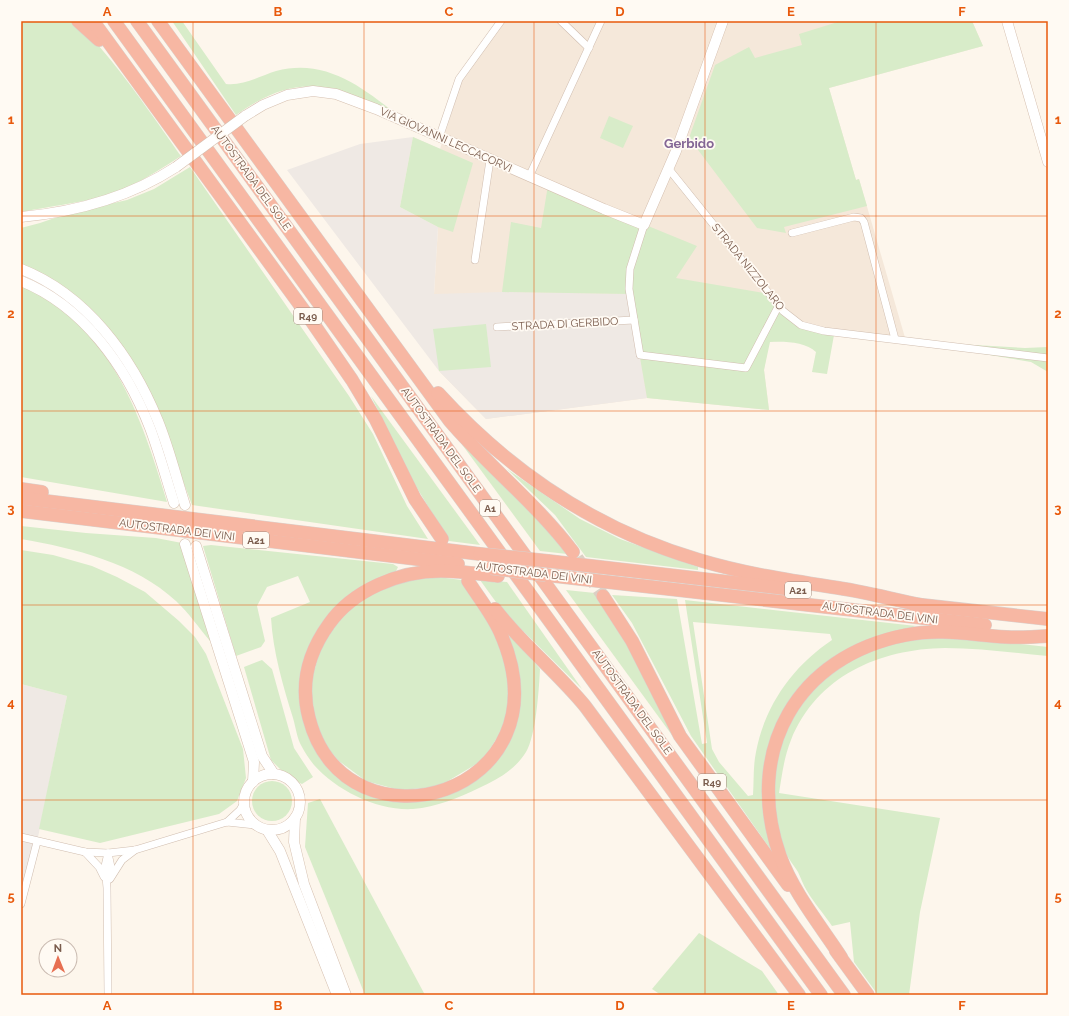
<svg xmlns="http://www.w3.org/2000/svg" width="1069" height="1016" font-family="Raleway,sans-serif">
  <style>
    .residential { fill: #f5e8da }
    .industrial { fill: #efe9e4 }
    .green { fill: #d8ecc9; fill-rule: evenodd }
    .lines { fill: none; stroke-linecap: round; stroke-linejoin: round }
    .highway-tunnel { stroke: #dcd0c4; stroke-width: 13; stroke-dasharray: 13 6; stroke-linecap: butt }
    .street-casing { stroke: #d1beb0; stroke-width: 8 }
    .secondary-casing { stroke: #d6c0b0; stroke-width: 11 }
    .highway-casing { stroke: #dad1cd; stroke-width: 14 }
    .street { stroke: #fff; stroke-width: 7 }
    .secondary { stroke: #fff; stroke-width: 10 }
    .highway { stroke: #f7b7a3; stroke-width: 13 }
    .secondary-bridge-casing { stroke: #d6c0b0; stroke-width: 11; stroke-linecap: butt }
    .highway-bridge-casing { stroke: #dad1cd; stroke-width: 14; stroke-linecap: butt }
    .secondary-bridge { stroke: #fff; stroke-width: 10 }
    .highway-bridge { stroke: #f7b7a3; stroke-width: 13 }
    .grid { fill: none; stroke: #e8590c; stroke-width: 1; stroke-opacity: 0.55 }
    .labels { text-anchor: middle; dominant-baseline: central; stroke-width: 3.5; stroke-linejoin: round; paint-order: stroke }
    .shield { fill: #fffaf3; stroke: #a28b7f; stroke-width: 1 }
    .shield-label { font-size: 10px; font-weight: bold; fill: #7a5c4d }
    .street-label { font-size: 11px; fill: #7a5c4d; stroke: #fffaf3 }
    .quarter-label { font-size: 13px; font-weight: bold; fill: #846695; stroke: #fffaf3 }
    .neatline { fill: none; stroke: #e8590c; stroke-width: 1.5 }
    .grid-label { font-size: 13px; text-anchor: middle; font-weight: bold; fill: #e8590c }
  </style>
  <rect width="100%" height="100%" fill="#fdf6ec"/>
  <!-- residential -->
  <polygon class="residential" points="498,21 972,21 983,46 829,88 856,180 859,179 906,341 834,335 769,342 764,370 769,410 647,398 486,419 439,371 491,367 434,294 438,227 400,207 413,137 440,149 462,80"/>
  <!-- industrial -->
  <g class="industrial">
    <polygon points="413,137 400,207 438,227 434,294 502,292 629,294 647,398 486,419 439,371 287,170 360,144"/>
    <polygon points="21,684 67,696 37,842 21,903"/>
  </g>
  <!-- green -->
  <g class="green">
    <path d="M21 21C33 21 60 18 70 21 94 28 163 131 181 156 164 167 147 178 128 187 95 202 56 205 21 212Z"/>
    <path d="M172 21H182L226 84C243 86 260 76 276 71 323 58 360 85 395 113 328 85 300 70 236 115Z"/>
    <polygon points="841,21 972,21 983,46 829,88 856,180 859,179 867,206 784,227 786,233 757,228 689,138 715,65 749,47 755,58 802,45 799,34"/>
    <polygon points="609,116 633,126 623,148 600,138"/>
    <polygon points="413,137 473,163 453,232 438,227 400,207"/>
    <path d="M190 167 349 396 373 434 407 506 428 539 192 505C179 469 163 435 149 400 142 386 138 369 129 356 103 316 66 281 21 264V228L40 223 69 213 127 200 154 189Z"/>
    <path d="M548 185 697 246 676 278 764 293 782 315 834 335 827 374 812 372 816 352C806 342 784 341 770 342L764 370 769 410 647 398 629 294 502 292 511 222 541 228Z"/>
    <path d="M21 286C112 326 140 414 167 502L21 477Z"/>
    <polygon points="486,324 491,367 439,371 433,329"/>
    <polygon points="906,341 1025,348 1048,347 1048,372 1031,362"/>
    <polygon points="371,396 480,545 449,541 414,483"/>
    <polygon points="458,439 535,514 567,554 540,551"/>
    <polygon points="507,469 580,519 620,539 698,567 698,570 586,557 555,515"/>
    <path d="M21 526 86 533 156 538 182 543 212 641H210C199 628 189 613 176 601 135 563 74 548 21 539Z"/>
    <path d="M211 545 393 564 398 567 395 573 324 624 301 709 305 726 322 756 358 787 442 796 511 734C525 703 523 670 508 639L511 635 540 669C539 689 536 736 526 752 515 770 498 779 479 788 458 798 437 807 413 809 378 811 337 791 314 765 310 760 305 753 302 747 297 739 296 728 293 718 283 686 273 652 271 618L310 602 298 576 267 587 257 606 265 641 261 647 236 656 203 546Z"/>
    <polygon points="21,550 53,555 92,566 117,577 145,592 179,621 195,637 206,654 243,749 246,778 237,801 219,814 100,843 39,829 67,696 21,684"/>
    <polygon points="437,577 462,580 483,608 494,627 510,682 505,725 483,760 438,787 399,790 366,781 339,761 325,745 317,729 310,686 322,643 344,613 377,590 413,579"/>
    <polygon points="480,580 507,582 582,689 501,609"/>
    <polygon points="566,590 595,593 616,622 677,742"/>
    <path d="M612 595 677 599 702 744 707 743 685 600 916 626 890 634 842 654 772 740 773 849 771 850 691 736 632 623ZM693 622 830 634 832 640C793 666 765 705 756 752 753 766 754 781 753 795L748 796 719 762 712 749Z"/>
    <path d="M947 638H967L1048 647V656C1014 653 979 648 945 648 879 649 817 676 791 740 784 757 782 775 779 793L940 818 920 912 909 995H878L854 962 850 922 832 926C824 914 814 903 807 891 803 885 801 878 798 872 794 865 788 859 785 851 755 774 787 687 864 653 890 641 919 639 947 638Z"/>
    <polygon points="262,660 272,669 294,748 313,777 302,784 289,778 271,760 244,667"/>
    <circle cx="272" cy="801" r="20"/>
    <polygon points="320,799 425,995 365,995 305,847 308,803"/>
    <polygon points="699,933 762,971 779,995 661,995 652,989"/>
  </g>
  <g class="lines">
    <!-- highway-tunnel -->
    <polyline class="highway-tunnel" points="577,558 603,596"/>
    <!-- street casing -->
    <g class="street-casing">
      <g id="street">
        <polyline points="561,21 589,48"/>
        <polyline points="439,138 459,79 501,21"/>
        <polyline points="668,168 783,311 801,325 824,331 1048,358"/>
        <polyline points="529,177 601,21"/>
        <polyline points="644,225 630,269 629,289 640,355 746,368 779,305"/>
        <polyline points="792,233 854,217 861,218 864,222 895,339"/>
        <polyline points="475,260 490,160"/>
        <polyline points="497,327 634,320"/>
        <polyline points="227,822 240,810 244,803"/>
        <polyline points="21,837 85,852 108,853 135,850 227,822 255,825"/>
        <polyline points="85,852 99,867 104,877"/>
        <polyline points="108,853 111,867 110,876"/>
        <polyline points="110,879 122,860 135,850"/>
        <polyline points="21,904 37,842"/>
        <polyline points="108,995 107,888 105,866 108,853"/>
      </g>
    </g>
    <!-- secondary casing -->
    <g class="secondary-casing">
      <g id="secondary">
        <polyline points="1007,21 1048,162"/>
        <polyline points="245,116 263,105 287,95 313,91 336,94 376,109 604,209 644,225 676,151 723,21"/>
        <path d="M21 217C75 212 130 197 176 167"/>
        <path d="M21 269C87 295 132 357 158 421 169 448 176 477 185 505"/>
        <path d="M21 281C83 306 126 366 150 428 159 452 166 478 174 503"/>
        <polyline points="185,544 254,762 253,782"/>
        <polyline points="196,546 262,756 274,774"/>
        <circle cx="272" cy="802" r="28"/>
        <polyline points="295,818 294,842 304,884 346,995"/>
        <polyline points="267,830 280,851 337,995"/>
      </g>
    </g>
    <!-- highway casing -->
    <g class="highway-casing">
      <g id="highway">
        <polyline points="78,21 99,40"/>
        <polyline points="93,21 308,316 352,380 376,420 415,499 442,539"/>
        <polyline points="114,21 821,995"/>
        <polyline points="137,21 844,995"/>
        <path d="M158 21 449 420C488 466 536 503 573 552"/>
        <path d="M438 393C509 471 597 530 699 560 742 573 787 580 832 587 862 591 891 599 921 605"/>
        <polyline points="21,489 42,492"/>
        <polyline points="21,498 480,554"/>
        <polyline points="21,511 458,564"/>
        <polyline points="548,561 798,590"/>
        <polyline points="546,575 985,625"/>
        <path d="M468 581C479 598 492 614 500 632 573 796 345 859 309 718 300 684 308 653 329 624 353 590 399 571 441 571 460 571 479 574 498 576"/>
        <polyline points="603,596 632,641 680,736 788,885"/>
        <polyline points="913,604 1048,619"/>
        <path d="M495 609C522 644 557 672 585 706L799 995"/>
        <polyline points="836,951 868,995"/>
        <path d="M841 957C820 925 793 892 780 856 743 751 797 656 906 635 940 628 972 635 1006 637 1020 638 1034 637 1048 636"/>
      </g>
    </g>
    <!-- street -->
    <use href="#street" class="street"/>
    <!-- secondary -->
    <use href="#secondary" class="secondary"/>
    <!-- highway -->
    <use href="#highway" class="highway"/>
    <!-- secondary-bridge casing -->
    <g class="secondary-bridge-casing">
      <polyline id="secondary-bridge" points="176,167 245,116"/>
    </g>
    <!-- highway-bridge casing -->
    <g class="highway-bridge-casing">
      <g id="highway-bridge">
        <polyline points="480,554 548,561"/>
        <polyline points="491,568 546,575"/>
      </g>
    </g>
    <!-- secondary-bridge -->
    <use href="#secondary-bridge" class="secondary-bridge"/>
    <!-- highway-bridge -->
    <use href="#highway-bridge" class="highway-bridge"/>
  </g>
  <!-- grid -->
  <path class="grid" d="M193 21V995M364 21V995M534 21V995M705 21V995M876 21V995M21 216H1048M21 411H1048M21 605H1048M21 800H1048"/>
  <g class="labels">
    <!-- shield labels -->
    <g class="shield">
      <rect x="294" y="308" width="28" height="16" rx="3"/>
      <rect x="480" y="500" width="20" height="16" rx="3"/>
      <rect x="243" y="532" width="26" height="16" rx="3"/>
      <rect x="785" y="582" width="26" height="16" rx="3"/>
      <rect x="698" y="774" width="28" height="16" rx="3"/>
    </g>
    <g class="shield-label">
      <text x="308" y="316">R49</text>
      <text x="490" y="508">A1</text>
      <text x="256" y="540">A21</text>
      <text x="798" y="590">A21</text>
      <text x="712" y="782">R49</text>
    </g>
    <!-- street labels -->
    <g class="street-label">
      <text transform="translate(446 140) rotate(24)">VIA GIOVANNI LECCACORVI</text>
      <text transform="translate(251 178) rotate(54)">AUTOSTRADA DEL SOLE</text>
      <text transform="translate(748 267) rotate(51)">STRADA NIZZOLARO</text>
      <text transform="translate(565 324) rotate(-3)">STRADA DI GERBIDO</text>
      <text transform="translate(441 440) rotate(54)">AUTOSTRADA DEL SOLE</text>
      <text transform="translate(177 530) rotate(7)">AUTOSTRADA DEI VINI</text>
      <text transform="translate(534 573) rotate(7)">AUTOSTRADA DEI VINI</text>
      <text transform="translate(880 613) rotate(7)">AUTOSTRADA DEI VINI</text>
      <text transform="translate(632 702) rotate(54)">AUTOSTRADA DEL SOLE</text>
    </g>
    <!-- quarter labels -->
    <g class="quarter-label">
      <text x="689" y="143">Gerbido</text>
    </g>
  </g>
  <!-- border -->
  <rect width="1069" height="1016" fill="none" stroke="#fffaf3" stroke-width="44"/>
  <!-- north arrow -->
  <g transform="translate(58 958) rotate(359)"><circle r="19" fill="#fffaf3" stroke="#cabbb1"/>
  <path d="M0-3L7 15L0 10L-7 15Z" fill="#e76f51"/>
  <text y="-6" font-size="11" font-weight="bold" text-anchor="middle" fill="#7a5c4d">N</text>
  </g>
  <rect x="22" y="22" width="1025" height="972" class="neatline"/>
  <g class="grid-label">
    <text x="107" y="16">A</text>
    <text x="278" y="16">B</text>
    <text x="449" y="16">C</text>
    <text x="620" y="16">D</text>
    <text x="791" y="16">E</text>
    <text x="962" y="16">F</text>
    <text x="11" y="124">1</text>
    <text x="1058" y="124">1</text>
    <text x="11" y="318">2</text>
    <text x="1058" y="318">2</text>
    <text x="11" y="513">3</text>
    <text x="1058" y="513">3</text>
    <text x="11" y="707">4</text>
    <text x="1058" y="707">4</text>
    <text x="11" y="901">5</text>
    <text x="1058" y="901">5</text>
    <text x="107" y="1010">A</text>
    <text x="278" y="1010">B</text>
    <text x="449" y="1010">C</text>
    <text x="620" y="1010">D</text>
    <text x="791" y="1010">E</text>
    <text x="962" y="1010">F</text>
  </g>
</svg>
